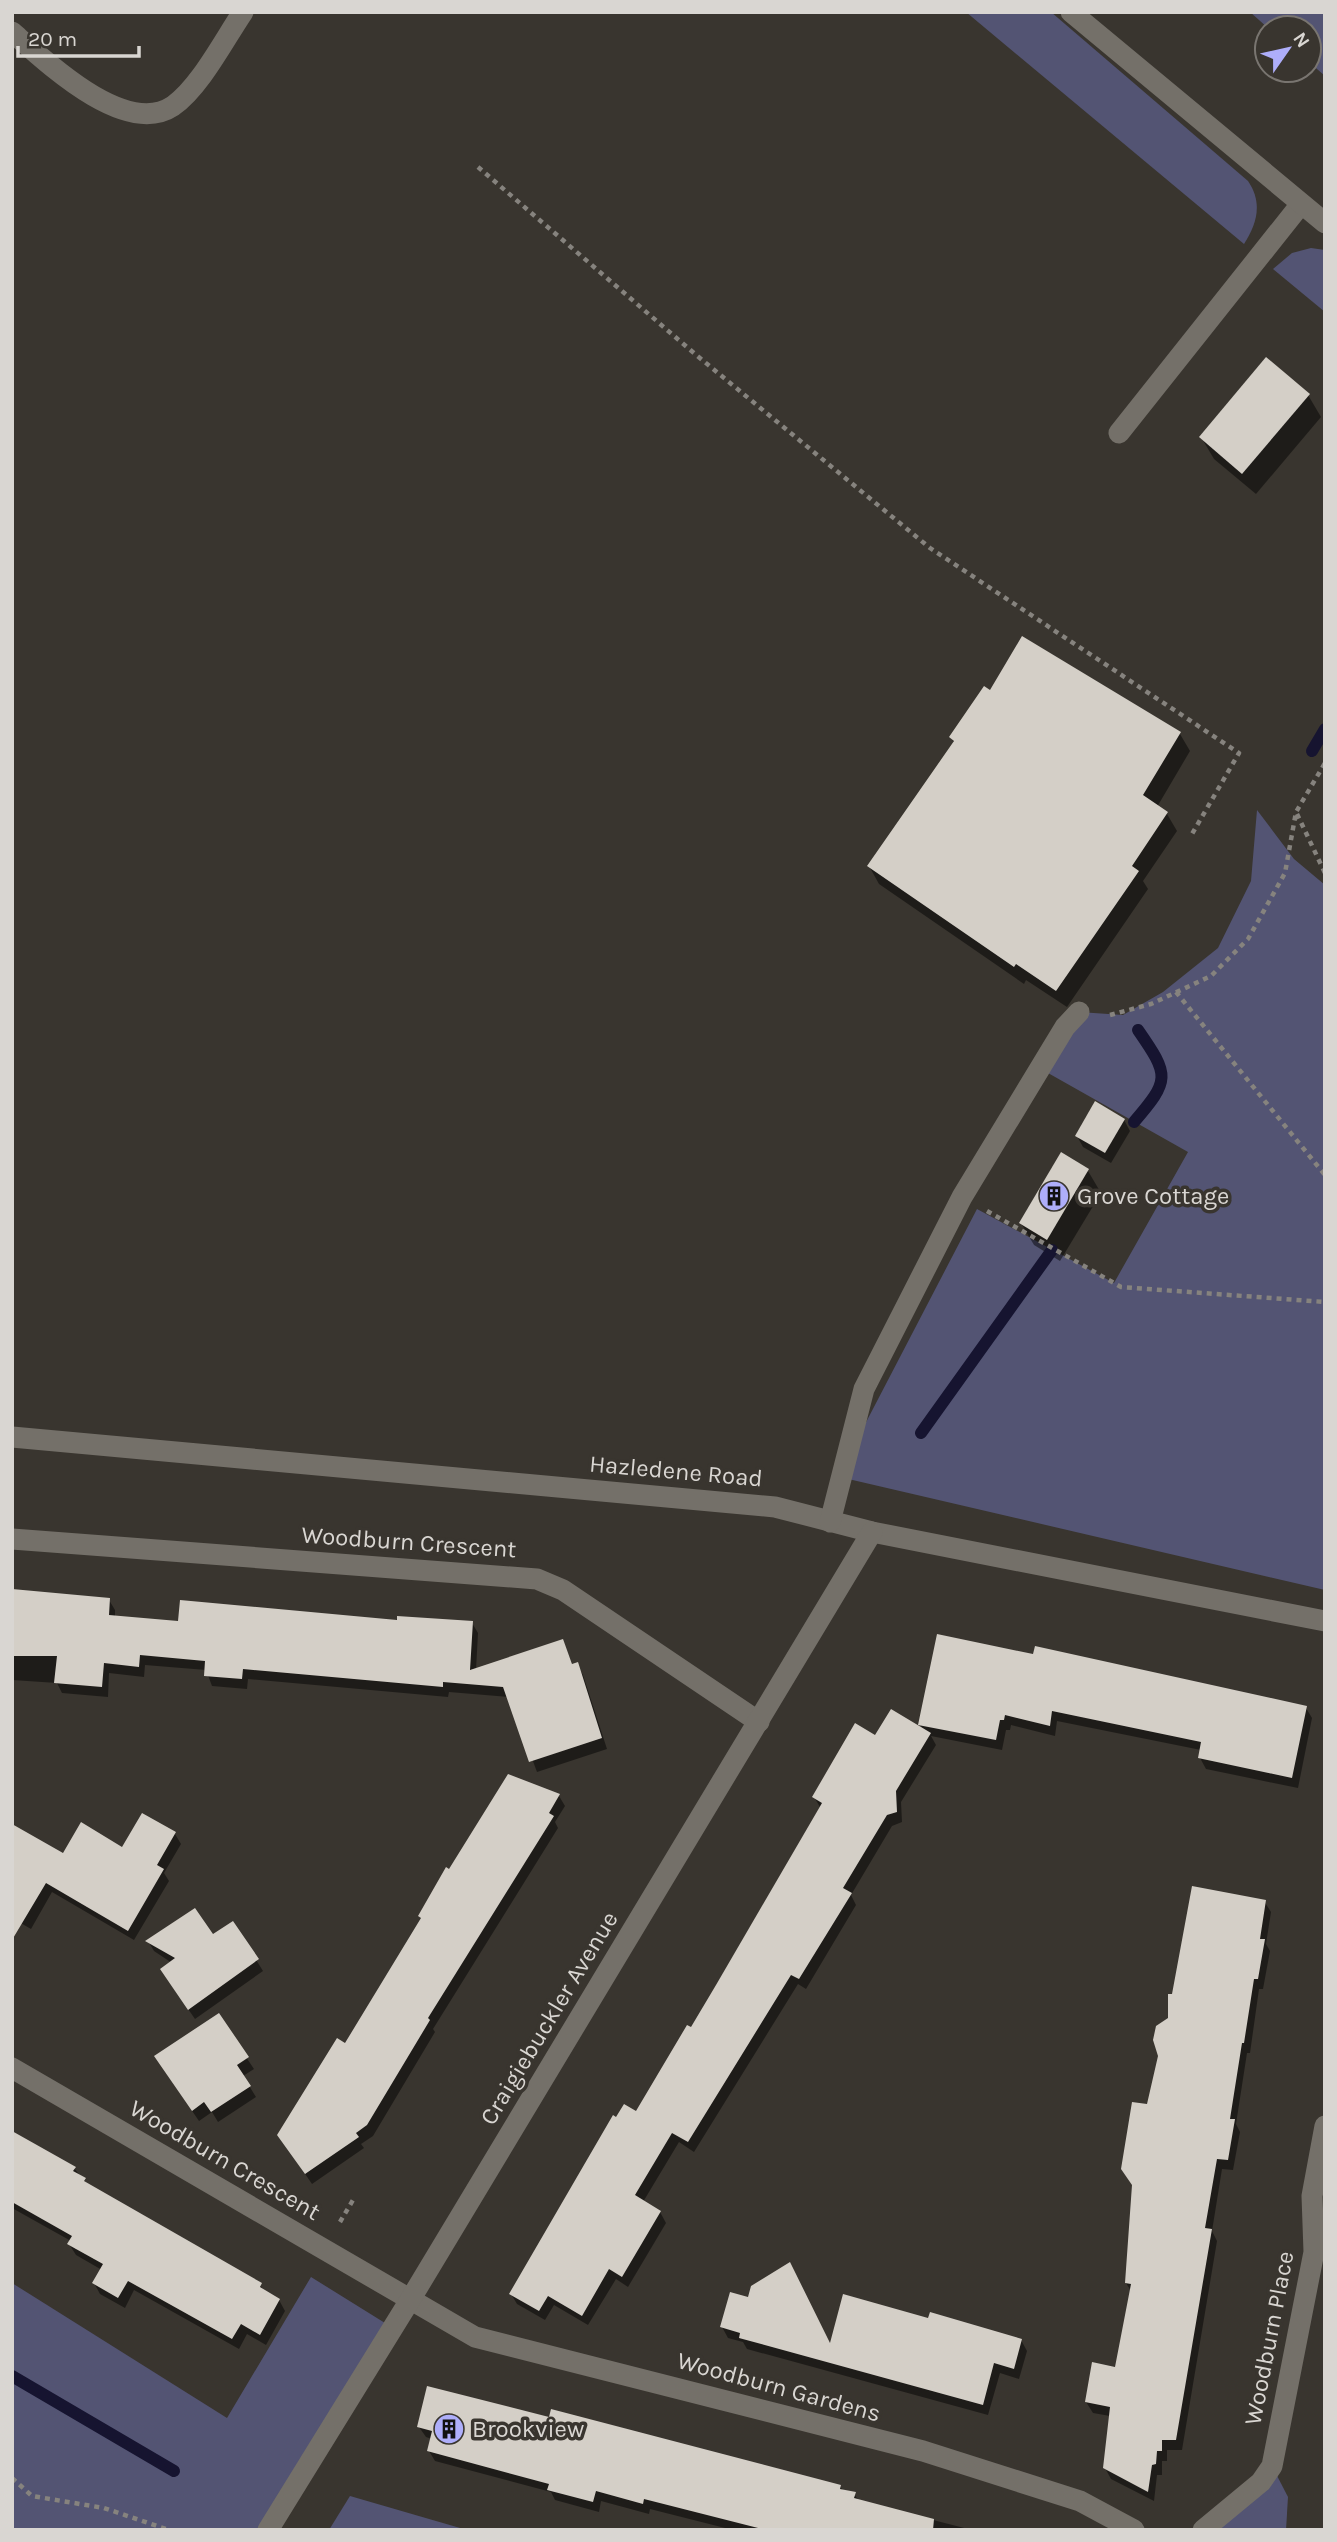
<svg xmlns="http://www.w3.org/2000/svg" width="1337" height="2542" font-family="Karla,sans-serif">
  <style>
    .green { fill: #535473 }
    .shadow { fill: #0007 }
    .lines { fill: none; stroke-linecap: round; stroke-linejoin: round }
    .stream { stroke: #161430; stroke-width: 12 }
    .building { fill: #d4cfc7 }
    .path { stroke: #86837e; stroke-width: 4.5; stroke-dasharray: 5 5; stroke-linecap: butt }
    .lane { stroke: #747069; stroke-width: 21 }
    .street { stroke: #747069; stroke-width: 21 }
    .labels { text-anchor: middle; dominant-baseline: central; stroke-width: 7; stroke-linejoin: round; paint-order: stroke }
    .poi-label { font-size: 24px; fill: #d9d6d2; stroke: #39352f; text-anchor: start }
    .street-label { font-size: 24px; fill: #d9d6d2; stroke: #39352f }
  </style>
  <rect width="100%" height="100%" fill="#39352f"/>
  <!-- green -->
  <g class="green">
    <path d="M966 12H1051L1248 181C1263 203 1257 224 1244 244Z"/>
    <polygon points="1250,12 1325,12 1325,76 1309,62 1309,28 1268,28"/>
    <polygon points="1311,248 1325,250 1325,312 1273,269 1292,253"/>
    <polygon points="1257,810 1294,859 1325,885 1325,1590 844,1478 862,1430 977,1209 1114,1283 1188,1152 1048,1073 1079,1012 1123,1015 1163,992 1218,948 1251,881"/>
    <polygon points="311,2277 393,2328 268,2530 12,2530 12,2283 227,2418"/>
    <polygon points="1272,2466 1288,2497 1286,2530 1203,2530"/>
    <polygon points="350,2496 467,2530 329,2530"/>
  </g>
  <!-- shadow -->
  <g class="shadow">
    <polygon points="1308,395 1321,417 1256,494 1214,459 1201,437"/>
    <polygon points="1023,639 1180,734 1190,751 1157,807 1167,814 1177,831 1143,881 1148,889 1067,1007 1026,980 1024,984 879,884 869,866 954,743 951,737 990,692"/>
    <polygon points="1124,1120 1130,1131 1111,1163 1083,1147 1077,1136"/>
    <polygon points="1088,1171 1101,1193 1060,1261 1034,1245 1021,1223"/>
    <polygon points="12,1591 109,1600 115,1610 115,1617 180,1623 472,1623 478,1633 476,1670 563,1641 573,1666 577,1664 583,1675 607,1749 537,1772 509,1697 449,1692 448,1697 248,1679 247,1689 212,1686 206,1670 145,1665 144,1677 109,1673 108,1697 62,1693 57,1683 12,1680"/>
    <polygon points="938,1636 1306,1708 1312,1718 1298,1788 1206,1769 1200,1758 1201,1750 1057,1721 1055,1736 1011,1725 1010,1730 1006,1730 1002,1750 931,1736 936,1745 901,1802 902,1822 892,1826 851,1895 856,1905 806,1989 798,1984 694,2152 679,2142 643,2202 660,2212 666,2223 628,2287 616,2279 588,2325 554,2305 545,2320 517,2304 511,2294 617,2120 637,2113 691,2029 820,1807 814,1797 876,1737 923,1730 920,1724"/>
    <polygon points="559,1796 565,1806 555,1822 558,1828 433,2029 435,2032 373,2136 361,2144 364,2148 312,2184 286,2146 422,1920 420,1916 450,1872"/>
    <polygon points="143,1815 175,1834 181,1844 164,1873 169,1881 134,1940 52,1892 31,1929 12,1918 63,1856 123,1849"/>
    <polygon points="1264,1901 1271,1912 1266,1944 1270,1951 1263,1989 1259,1989 1250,2053 1247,2053 1236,2124 1240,2132 1233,2170 1222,2169 1212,2231 1217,2241 1182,2450 1167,2450 1167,2461 1162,2461 1162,2475 1157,2475 1154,2501 1111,2479 1105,2468 1110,2416 1093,2413 1086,2402 1117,2369 1131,2291 1126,2283 1149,2106 1173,1996"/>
    <polygon points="233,1923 263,1971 195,2019 168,1980 172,1963 154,1951 148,1941 212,1936"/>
    <polygon points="218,2015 254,2069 243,2076 256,2097 218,2122 212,2112 199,2121 162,2067"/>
    <polygon points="12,2133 74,2168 88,2186 260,2285 265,2292 279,2300 285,2311 266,2345 247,2334 239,2349 134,2290 125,2308 100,2294 94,2283 102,2270 76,2255 69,2244 71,2241 12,2208"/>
    <polygon points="930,2320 1021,2340 1027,2351 1019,2379 1000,2373 988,2415 747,2349 743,2342 728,2338 722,2327 831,2346"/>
    <polygon points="550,2419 840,2486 843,2491 854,2494 859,2501 972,2530 733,2530 650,2509 649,2514 601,2501 599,2512 555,2500 551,2492 435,2461 429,2451 432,2439 426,2437 419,2427"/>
  </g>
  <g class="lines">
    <!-- stream -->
    <g class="stream">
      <polyline points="1312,751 1325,729"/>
      <path d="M1134 1122C1170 1080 1170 1076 1138 1030"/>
      <polyline points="921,1433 1052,1250"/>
      <polyline points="12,2376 174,2471"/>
    </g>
  </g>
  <!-- building -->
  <g class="building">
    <polygon points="1266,357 1310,394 1242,474 1199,437"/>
    <polygon points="1022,636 1181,732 1143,795 1168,812 1132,866 1139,871 1056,991 1016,964 1014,967 867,866 954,741 949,737 984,686 990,690"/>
    <polygon points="1095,1101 1125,1119 1105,1153 1075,1136"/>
    <polygon points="1061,1152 1089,1169 1047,1240 1019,1223"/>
    <polygon points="12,1589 110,1598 109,1615 178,1621 180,1600 397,1620 397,1616 473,1621 470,1670 563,1639 572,1664 578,1662 602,1738 529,1762 503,1687 443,1682 443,1687 243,1669 242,1679 204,1676 205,1661 140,1655 139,1667 104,1663 102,1687 54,1683 57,1656 12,1656"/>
    <polygon points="937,1634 1033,1654 1035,1646 1307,1706 1292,1778 1198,1758 1201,1742 1052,1711 1050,1726 1005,1715 1004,1720 1000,1720 996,1740 918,1725"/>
    <polygon points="891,1709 931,1733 896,1791 897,1812 887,1815 843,1888 852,1893 799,1979 791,1975 688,2142 672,2133 635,2195 661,2211 622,2277 609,2269 582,2316 548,2296 539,2311 509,2294 613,2115 616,2117 624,2104 636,2111 687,2025 691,2027 716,1985 822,1803 812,1797 855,1723 875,1735"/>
    <polygon points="508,1774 560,1794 549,1813 554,1816 428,2018 430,2020 367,2125 356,2133 359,2137 305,2174 277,2135 337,2038 345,2043 421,1918 418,1916 446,1867 449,1869"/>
    <polygon points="142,1813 176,1832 157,1865 164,1869 128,1931 46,1883 12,1940 12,1824 63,1853 81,1822 122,1847"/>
    <polygon points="1192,1886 1266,1900 1260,1939 1265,1939 1258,1979 1254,1979 1244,2043 1242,2043 1230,2119 1235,2119 1228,2160 1217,2159 1205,2228 1212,2229 1176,2440 1162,2440 1162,2451 1157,2451 1156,2464 1152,2465 1148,2492 1103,2468 1110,2407 1085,2402 1092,2362 1115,2367 1131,2284 1125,2283 1132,2185 1121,2169 1132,2102 1147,2104 1158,2056 1153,2040 1156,2026 1168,2018 1168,1994 1172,1994"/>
    <polygon points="195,1908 213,1934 233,1921 259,1959 188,2010 160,1969 175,1958 145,1941"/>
    <polygon points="219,2013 249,2057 237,2065 251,2086 211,2112 204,2102 192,2111 154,2056"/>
    <polygon points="12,2131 76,2167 73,2171 86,2178 84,2181 262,2283 260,2287 280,2299 260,2335 241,2324 232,2339 128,2281 118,2298 92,2283 103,2264 67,2244 72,2236 12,2202"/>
    <polygon points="790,2262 830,2343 843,2294 928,2318 930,2312 1022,2339 1014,2369 994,2363 983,2405 739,2338 740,2333 720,2327 730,2292 748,2297 751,2286"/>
    <polygon points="427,2386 549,2417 551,2409 841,2485 840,2489 856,2492 854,2498 934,2519 933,2530 766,2530 644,2499 643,2504 596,2491 593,2502 547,2490 549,2484 427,2451 432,2431 417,2427"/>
  </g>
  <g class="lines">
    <!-- path -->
    <g class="path">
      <polyline points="478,167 695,354 930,548 1239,753 1192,834"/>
      <polyline points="1297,814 1325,873"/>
      <polyline points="1176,992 1325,1175"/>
      <polyline points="1110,1015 1151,1004 1211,976 1248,939 1285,873 1296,812 1325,763"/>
      <polyline points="987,1211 1121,1287 1325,1302"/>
      <polyline points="340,2222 353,2200"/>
      <polyline points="12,2478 32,2496 104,2508 169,2530"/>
    </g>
    <!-- lane -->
    <g class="lane">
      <path d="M12 32C45 61 125 138 173 106 200 87 224 40 243 12"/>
      <polyline points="1119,433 1301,204"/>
    </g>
    <!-- street -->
    <g class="street">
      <polyline points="1071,12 1325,223"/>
      <polyline points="12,1437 775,1507 872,1532 1325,1621"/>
      <polyline points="830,1522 864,1389 962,1197 1065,1027 1079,1012"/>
      <polyline points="12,1539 537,1579 563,1590 759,1722"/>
      <polyline points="12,2068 475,2337 923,2451 1080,2501 1134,2530"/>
      <polyline points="268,2530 410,2300 872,1532"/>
      <polyline points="1203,2530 1261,2482 1272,2466 1314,2252 1312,2196 1325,2126"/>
    </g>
  </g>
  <!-- icons -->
  <defs>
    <g id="building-disc" transform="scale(1.575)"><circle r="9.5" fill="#aeaefa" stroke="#39352f"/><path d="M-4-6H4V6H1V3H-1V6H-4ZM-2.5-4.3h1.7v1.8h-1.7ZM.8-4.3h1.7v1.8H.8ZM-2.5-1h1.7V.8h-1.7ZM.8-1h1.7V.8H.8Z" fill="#111"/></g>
  </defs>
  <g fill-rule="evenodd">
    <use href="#building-disc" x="1054" y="1196"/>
    <use href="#building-disc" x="449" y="2429"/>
  </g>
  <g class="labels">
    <!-- poi labels -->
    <g class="poi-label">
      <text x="1077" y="1196">Grove Cottage</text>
      <text x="472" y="2429">Brookview</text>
    </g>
    <!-- street labels -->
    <g class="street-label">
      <text transform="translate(676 1471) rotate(5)">Hazledene Road</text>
      <text transform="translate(409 1542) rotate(4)">Woodburn Crescent</text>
      <text transform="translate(549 2018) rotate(-59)">Craigiebuckler Avenue</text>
      <text transform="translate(225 2160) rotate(30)">Woodburn Crescent</text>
      <text transform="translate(1269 2338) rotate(-79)">Woodburn Place</text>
      <text transform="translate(779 2387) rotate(15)">Woodburn Gardens</text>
    </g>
  </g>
  <!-- border -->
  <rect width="1337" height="2542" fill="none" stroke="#d9d6d2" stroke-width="28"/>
  <!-- north arrow -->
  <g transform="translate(1288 49) rotate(56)"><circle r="33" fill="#39352f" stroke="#797570" stroke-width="2"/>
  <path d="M0-5L12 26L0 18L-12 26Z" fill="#aeaefa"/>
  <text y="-10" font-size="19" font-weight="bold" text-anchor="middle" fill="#d9d6d2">N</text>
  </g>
  <!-- scale -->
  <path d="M18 46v10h121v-10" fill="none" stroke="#d9d6d2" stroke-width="3.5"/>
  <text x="28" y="46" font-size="21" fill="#d9d6d2" stroke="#39352f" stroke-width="5" paint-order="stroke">20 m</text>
</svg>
